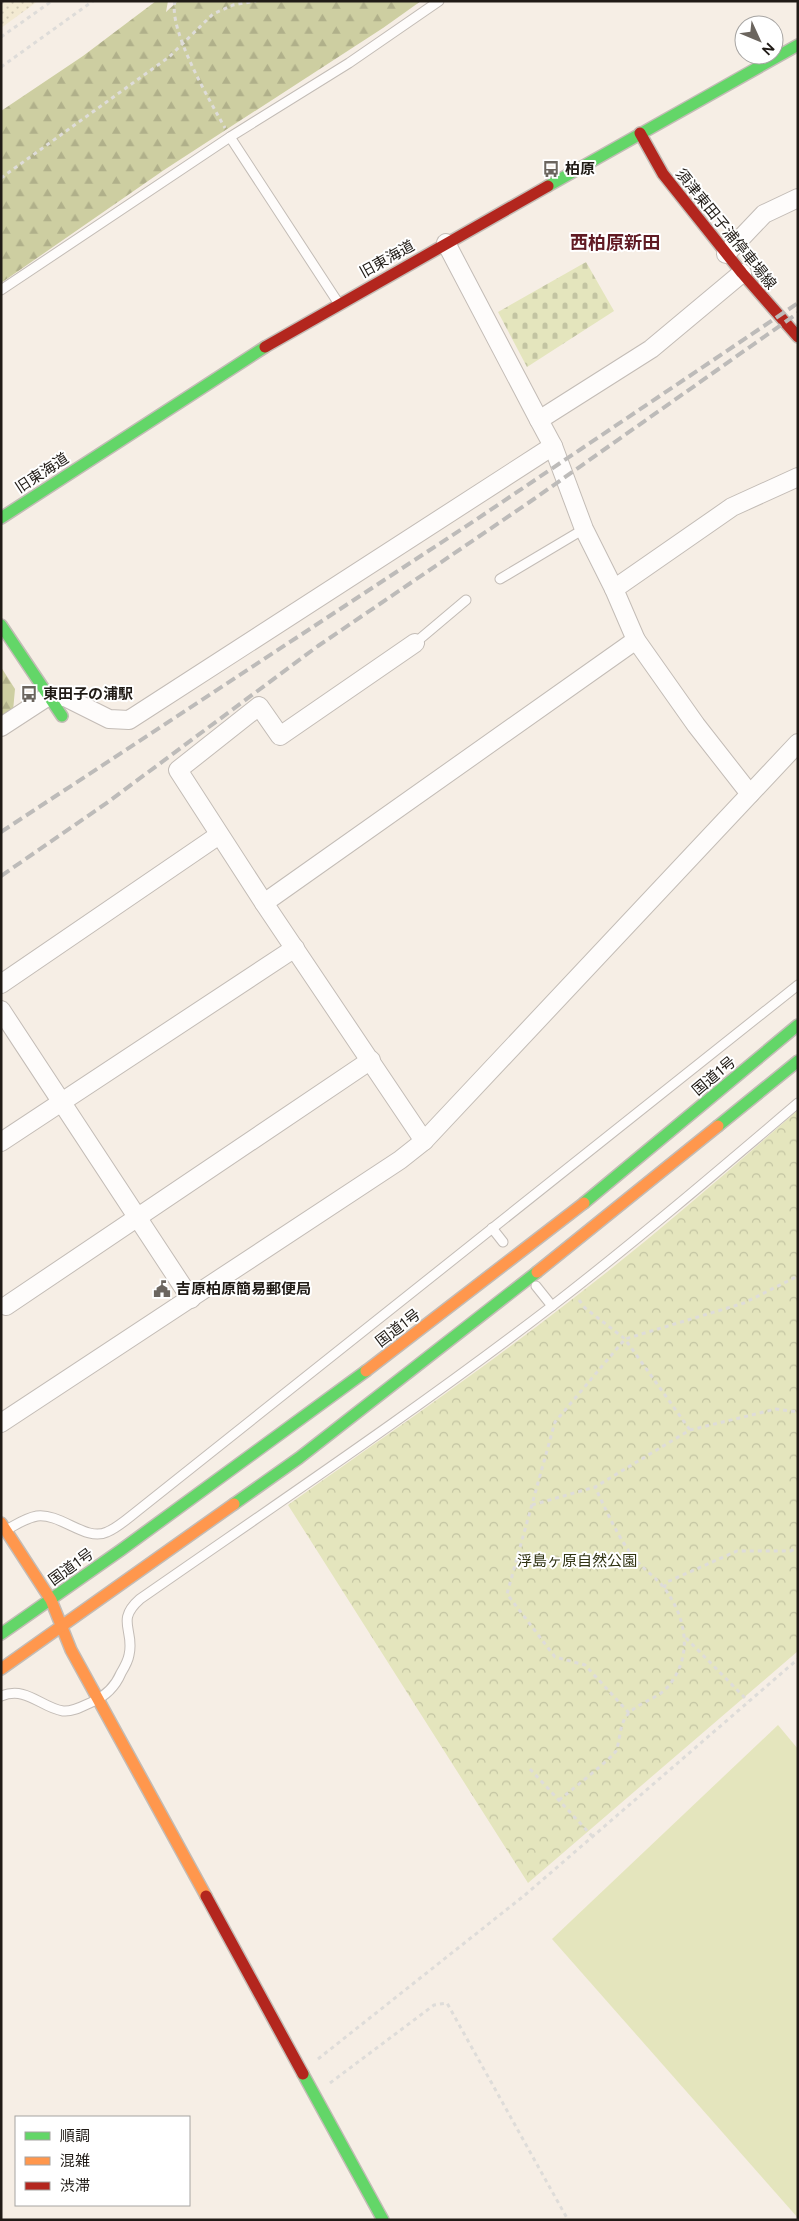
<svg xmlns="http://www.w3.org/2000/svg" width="799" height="2221" font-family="Figtree,'Noto Sans JP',sans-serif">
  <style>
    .grass { fill: #e4e5bd }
    .forest { fill: url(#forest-firs) }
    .sand { fill: url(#sand-dots) }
    .cemetery { fill: url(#cemetery-stones) }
    .park { fill: url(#park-crowns) }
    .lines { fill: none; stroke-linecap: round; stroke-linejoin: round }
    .lane-casing { stroke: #c3bcb6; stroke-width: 11 }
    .street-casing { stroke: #c3bcb6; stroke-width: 20 }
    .fast-casing { stroke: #c3bcb6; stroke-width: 14 }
    .slow-casing { stroke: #c3bcb6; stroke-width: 14 }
    .jam-casing { stroke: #c3bcb6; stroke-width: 14 }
    .path { stroke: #dedcd9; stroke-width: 3; stroke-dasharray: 4 4; stroke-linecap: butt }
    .lane { stroke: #fefcfb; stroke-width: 9 }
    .street { stroke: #fefcfb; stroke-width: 18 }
    .fast { stroke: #63d668; stroke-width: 11 }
    .slow { stroke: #ff974d; stroke-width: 11 }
    .jam { stroke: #b3261e; stroke-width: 11 }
    .rail { stroke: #bdbbb9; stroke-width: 4; stroke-dasharray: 10 5; stroke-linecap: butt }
    .labels { text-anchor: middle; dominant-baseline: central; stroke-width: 4; stroke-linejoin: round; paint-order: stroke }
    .poi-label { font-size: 15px; font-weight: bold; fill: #201b16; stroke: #fff; text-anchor: start }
    .street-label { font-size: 15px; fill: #201b16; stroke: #fff }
    .park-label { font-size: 15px; fill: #303312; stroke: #fff }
    .quarter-label { font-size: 18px; font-weight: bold; fill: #611b24; stroke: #fff }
  </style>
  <defs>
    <pattern id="forest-firs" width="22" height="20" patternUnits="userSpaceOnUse" patternTransform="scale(1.25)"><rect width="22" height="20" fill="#cdcea1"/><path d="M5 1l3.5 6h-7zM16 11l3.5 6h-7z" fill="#b0b08a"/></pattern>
    <pattern id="sand-dots" width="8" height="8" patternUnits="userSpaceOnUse" patternTransform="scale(1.25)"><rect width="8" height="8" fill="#f3ead2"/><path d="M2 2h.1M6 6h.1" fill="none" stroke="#d0c8b4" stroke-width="1.8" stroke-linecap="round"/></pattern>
    <pattern id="cemetery-stones" width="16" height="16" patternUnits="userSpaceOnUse" patternTransform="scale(1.25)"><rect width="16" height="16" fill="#e4e5bd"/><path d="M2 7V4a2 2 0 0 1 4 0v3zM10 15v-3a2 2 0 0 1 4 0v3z" fill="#c3c4a2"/></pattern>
    <pattern id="park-crowns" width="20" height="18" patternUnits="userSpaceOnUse" patternTransform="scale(1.25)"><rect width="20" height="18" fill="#e4e5bd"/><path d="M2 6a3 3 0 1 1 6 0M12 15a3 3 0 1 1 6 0" fill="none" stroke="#c3c4a2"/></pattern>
  </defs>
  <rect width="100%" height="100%" fill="#f6eee5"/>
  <!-- grass -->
  <polygon class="grass" points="778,1725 798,1749 798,2218 552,1939"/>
  <!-- forest -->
  <g class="forest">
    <polygon points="156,1 168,1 166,12 178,1 421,1 383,28 164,170 1,283 1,111 83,56"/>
    <polygon points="1,667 15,689 13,711 1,718"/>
  </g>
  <!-- sand -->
  <polygon class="sand" points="1,1 38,1 1,28"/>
  <!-- cemetery -->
  <polygon class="cemetery" points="586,262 614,311 527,367 498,312"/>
  <!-- park -->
  <path class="park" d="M798 1110V1651L528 1883 288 1505C384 1437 482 1370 575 1297 652 1238 725 1174 798 1110Z"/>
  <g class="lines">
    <!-- lane casing -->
    <g class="lane-casing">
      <g id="lane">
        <polyline points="230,137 339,304"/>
        <polyline points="1,290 230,137 349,63 439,1"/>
        <polyline points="500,579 584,529"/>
        <polyline points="415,643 466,600"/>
        <polyline points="492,1228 503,1242"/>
        <polyline points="536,1286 552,1306"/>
        <path d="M8 1529C17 1524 26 1518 37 1516 61 1513 86 1542 107 1532 117 1528 127 1519 136 1512L798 985"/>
        <path d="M1 1696C27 1686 40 1707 63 1711 73 1712 83 1706 92 1702 106 1696 115 1687 121 1673 124 1668 128 1661 129 1655 135 1630 115 1621 140 1599 278 1503 418 1409 552 1306 636 1241 717 1172 798 1103"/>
      </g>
    </g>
    <!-- street casing -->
    <g class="street-casing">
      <g id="street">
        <polyline points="446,243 539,420"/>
        <polyline points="726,254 764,214 798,198"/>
        <polyline points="553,446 584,529 614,589"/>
        <polyline points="415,643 280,736 259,706 178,770 264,903 424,1141"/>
        <polyline points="1,727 47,697 65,697 109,719 129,720 553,446 539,420 651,349 742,273"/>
        <polyline points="750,794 696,725 636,640 614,589 732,507 798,477"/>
        <polyline points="264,903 636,640"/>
        <polyline points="1,984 219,835"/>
        <polyline points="1,1010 191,1299"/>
        <polyline points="1,1142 295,948"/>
        <polyline points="6,1306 371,1060"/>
        <polyline points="1,1423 400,1160 424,1141 798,743"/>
      </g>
    </g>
    <!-- fast casing -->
    <g class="fast-casing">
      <g id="fast">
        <polyline points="548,186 798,45"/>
        <polyline points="1,518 265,347"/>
        <polyline points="1,625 62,716"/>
        <polyline points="718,1126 798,1061"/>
        <polyline points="584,1203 798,1025"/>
        <polyline points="234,1504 299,1458 537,1272"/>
        <polyline points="1,1634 121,1550 366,1371"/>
        <polyline points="303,2074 383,2220"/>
      </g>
    </g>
    <!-- slow casing -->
    <g class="slow-casing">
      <g id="slow">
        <polyline points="537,1272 718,1126"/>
        <polyline points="366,1371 584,1203"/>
        <polyline points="1,1523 51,1600 71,1650 206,1896"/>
        <polyline points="1,1669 234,1504"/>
      </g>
    </g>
    <!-- jam casing -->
    <g class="jam-casing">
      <g id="jam">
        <polyline points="640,133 663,174 742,273 798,337"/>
        <polyline points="265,347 548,186"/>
        <polyline points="206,1896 303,2074"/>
      </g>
    </g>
    <!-- path -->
    <g class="path">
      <path d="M175 1C168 30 210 101 225 128"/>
      <polyline points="1,37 52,1"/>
      <polyline points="1,67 93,1"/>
      <polyline points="1,178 169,57 213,14 233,5 256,1"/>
      <polyline points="579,1300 585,1308 625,1339 690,1430"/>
      <polyline points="532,1505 595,1487 690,1430 776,1409 798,1412"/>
      <polyline points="664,1588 667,1582 737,1551 791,1551 798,1547"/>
      <polyline points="686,1638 748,1701"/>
      <polyline points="629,1713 585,1665 555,1657 507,1594 555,1422 625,1339 744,1303 798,1276"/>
      <polyline points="530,1769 592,1836"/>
      <path d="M559 1800C568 1793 613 1757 616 1751 621 1738 619 1722 630 1712 642 1701 660 1698 670 1684 693 1654 686 1618 665 1589 655 1576 640 1567 631 1554 616 1533 606 1510 595 1487"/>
      <polyline points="318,2059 525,1895 798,1659"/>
      <polyline points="330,2083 434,2005 447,2003 568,2220"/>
    </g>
    <!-- lane -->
    <use href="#lane" class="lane"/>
    <!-- street -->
    <use href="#street" class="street"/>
    <!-- fast -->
    <use href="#fast" class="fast"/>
    <!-- slow -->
    <use href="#slow" class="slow"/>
    <!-- jam -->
    <use href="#jam" class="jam"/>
    <!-- rail -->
    <g class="rail">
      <polyline points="1,832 477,519 798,303"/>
      <polyline points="1,876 108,802 318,646 534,499 798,313"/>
    </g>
  </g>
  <!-- icons -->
  <defs>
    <g id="bus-bare" transform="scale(1.35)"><path d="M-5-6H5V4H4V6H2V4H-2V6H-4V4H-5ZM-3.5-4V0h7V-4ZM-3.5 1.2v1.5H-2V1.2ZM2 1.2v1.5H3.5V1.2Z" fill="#6b655e" stroke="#fff" stroke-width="2.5" paint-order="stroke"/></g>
    <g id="civic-bare" transform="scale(1.35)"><path d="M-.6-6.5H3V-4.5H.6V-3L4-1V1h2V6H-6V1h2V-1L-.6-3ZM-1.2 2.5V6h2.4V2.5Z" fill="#6b655e" stroke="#fff" stroke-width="2.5" paint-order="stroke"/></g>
  </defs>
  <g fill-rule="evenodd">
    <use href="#bus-bare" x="551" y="169"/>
    <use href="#bus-bare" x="29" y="694"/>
    <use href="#civic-bare" x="162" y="1289"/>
  </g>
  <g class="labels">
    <!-- poi labels -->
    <g class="poi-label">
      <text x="565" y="169">柏原</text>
      <text x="43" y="694">東田子の浦駅</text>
      <text x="176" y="1289">吉原柏原簡易郵便局</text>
    </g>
    <!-- street labels -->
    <g class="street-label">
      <text transform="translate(726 229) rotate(51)">須津東田子浦停車場線</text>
      <text transform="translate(387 259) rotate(-29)">旧東海道</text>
      <text transform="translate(42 473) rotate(-33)">旧東海道</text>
      <text transform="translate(714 1076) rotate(-40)">国道1号</text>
      <text transform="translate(398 1328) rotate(-37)">国道1号</text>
      <text transform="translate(71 1567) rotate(-36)">国道1号</text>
    </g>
    <!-- park labels -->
    <g class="park-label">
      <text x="577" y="1561">浮島ヶ原自然公園</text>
    </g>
    <!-- quarter labels -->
    <g class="quarter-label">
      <text x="615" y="243">西柏原新田</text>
    </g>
  </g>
  <!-- border -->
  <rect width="799" height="2221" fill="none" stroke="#201b16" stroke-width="5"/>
  <!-- legend -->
  <rect x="15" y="2116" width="175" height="90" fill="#ffffff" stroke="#a6a4a2"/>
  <rect x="25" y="2132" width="25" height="8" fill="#63d668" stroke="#a6a4a2"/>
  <text x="60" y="2141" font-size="15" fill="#201b16">順調</text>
  <rect x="25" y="2157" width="25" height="8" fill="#ff974d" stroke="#a6a4a2"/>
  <text x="60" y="2166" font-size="15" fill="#201b16">混雑</text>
  <rect x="25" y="2182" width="25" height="8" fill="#b3261e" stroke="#a6a4a2"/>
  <text x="60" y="2191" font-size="15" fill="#201b16">渋滞</text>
  <!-- north arrow -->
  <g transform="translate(759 40) rotate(134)"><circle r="24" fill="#ffffff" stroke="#a6a4a2"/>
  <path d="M0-4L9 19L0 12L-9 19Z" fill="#6b655e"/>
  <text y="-8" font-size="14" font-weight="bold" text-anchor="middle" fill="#201b16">N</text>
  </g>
</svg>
